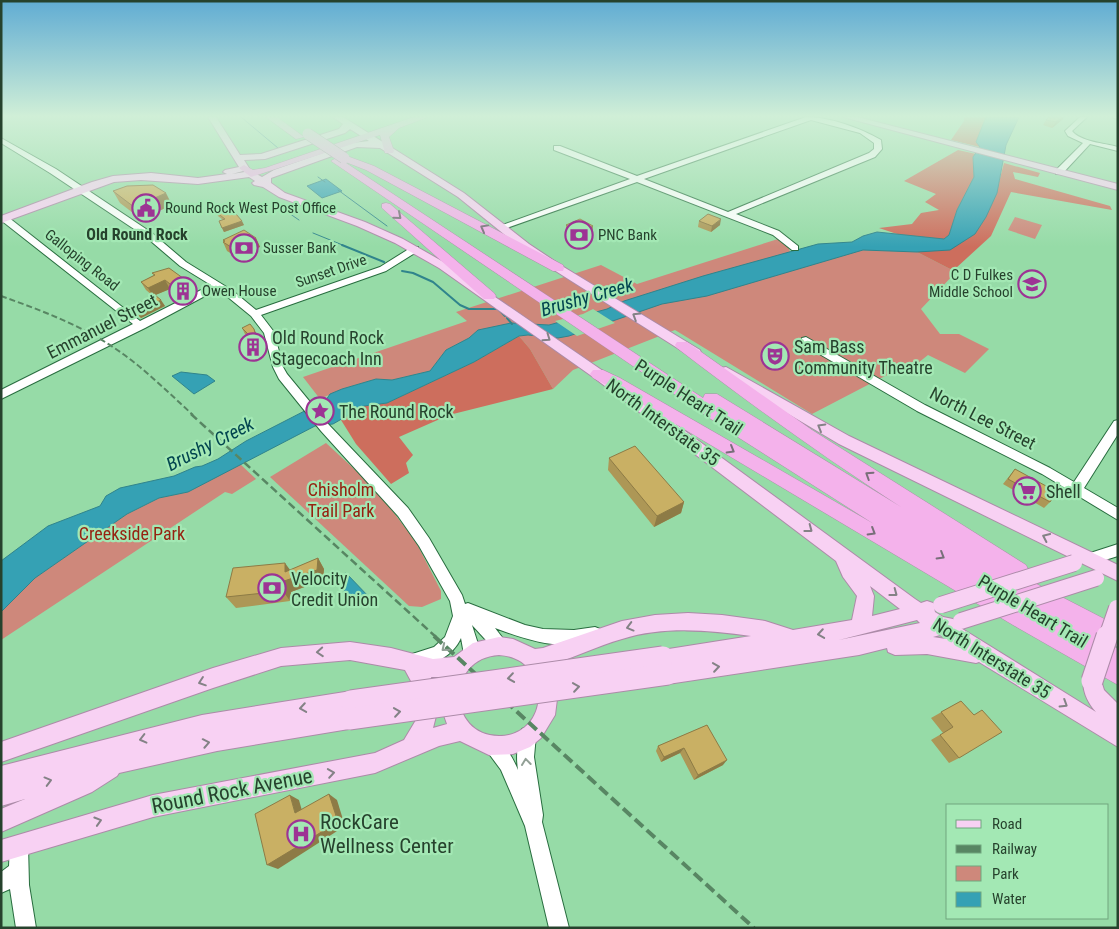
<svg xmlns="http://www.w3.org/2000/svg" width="1119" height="929" font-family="'Roboto Condensed',sans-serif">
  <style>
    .green { fill: #ce887b }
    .forest { fill: #cd6e5d }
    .water { fill: #35a1b4; stroke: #30848c }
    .pier { fill: #96dba7 }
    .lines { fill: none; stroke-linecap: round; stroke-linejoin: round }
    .stream-far1 { stroke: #30848c; stroke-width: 1 }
    .stream { stroke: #30848c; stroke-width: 2 }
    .minor-casing { stroke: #286d3f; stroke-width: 2 }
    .major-casing { stroke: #ac8ba8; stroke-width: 2 }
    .highway-casing { stroke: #ac8ba8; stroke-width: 1 }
    .minor { fill: #fff; fill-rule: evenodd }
    .major { fill: #f8d1f3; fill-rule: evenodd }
    .highway { fill: #f4b2eb; fill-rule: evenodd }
    .rail-far2 { stroke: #588663; stroke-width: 2; stroke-dasharray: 6 3; stroke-linecap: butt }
    .rail-far1 { stroke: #588663; stroke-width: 2.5; stroke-dasharray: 8 4; stroke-linecap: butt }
    .rail { stroke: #588663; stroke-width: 4; stroke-dasharray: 11 5; stroke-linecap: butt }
    .major-bridge-far1-casing { stroke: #ac8ba8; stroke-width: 18; stroke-linecap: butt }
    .major-bridge-casing { stroke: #ac8ba8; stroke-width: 23; stroke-linecap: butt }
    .highway-bridge-casing { stroke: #ac8ba8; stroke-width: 12; stroke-linecap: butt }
    .major-bridge-far1 { stroke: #f8d1f3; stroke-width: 16 }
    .major-bridge { stroke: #f8d1f3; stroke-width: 21 }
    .highway-bridge { stroke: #f4b2eb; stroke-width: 11 }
    .wall { fill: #ad9756 }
    .shaded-wall { fill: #8d7b46 }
    .building { fill: #c9b064; stroke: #8d7b46 }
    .oneway { stroke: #786f79 }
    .oneway2 { stroke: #848286 }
    .oneway3 { stroke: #92a096 }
    .labels { text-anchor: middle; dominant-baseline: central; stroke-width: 4.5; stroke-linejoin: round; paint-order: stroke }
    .far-poi-label { font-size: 15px; fill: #26422d; stroke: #a3e8b4; text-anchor: start }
    .far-street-label { font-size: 15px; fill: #26422d; stroke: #a3e8b4 }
    .far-neighbourhood-label { font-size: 16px; font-weight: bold; fill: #26422d; stroke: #a3e8b4 }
    .street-label { font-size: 18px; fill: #26422d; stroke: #a3e8b4 }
    .poi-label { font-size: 18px; fill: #26422d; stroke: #a3e8b4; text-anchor: start }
    .park-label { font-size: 18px; fill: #962211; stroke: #a3e8b4 }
    .water-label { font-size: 19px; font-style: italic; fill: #02454f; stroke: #a3e8b4 }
    .near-street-label { font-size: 21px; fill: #26422d; stroke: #a3e8b4 }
    .near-poi-label { font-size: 21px; fill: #26422d; stroke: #a3e8b4; text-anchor: start }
  </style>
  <rect width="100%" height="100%" fill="#96dba7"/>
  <!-- green -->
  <g class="green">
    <polygon points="1015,217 1042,225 1035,239 1008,230"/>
    <polygon points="778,239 788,246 796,268 863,250 917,252 956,272 921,309 940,334 959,334 989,349 965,373 928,355 918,363 885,376 812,414 675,330 573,370 553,389 530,349 519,336 527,335 478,330 469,338 446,350 430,371 392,380 376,379 342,389 320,399 303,377 467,321 456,312 601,265 637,284"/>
    <polygon points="326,443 364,478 385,501 416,542 441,591 441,599 422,607 409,606 270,477"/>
    <polygon points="239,463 256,479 232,494 225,492 1,640 1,612 35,578 127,514 159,498 188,492"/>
  </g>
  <!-- forest -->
  <g class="forest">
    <polygon points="964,117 986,117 980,147 951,140 964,121"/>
    <polygon points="958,150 976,154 973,157 974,177 957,210 949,236 944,239 937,251 996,193 1004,163 1040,173 1038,177 1013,172 1015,179 1110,206 1112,210 1011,192 991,236 956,268 956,272 917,252 897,234 879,228 912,224 921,213 939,210 925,202 936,194 904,181"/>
    <polygon points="519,336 530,349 553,389 449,415 399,437 413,455 406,463 409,473 391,484 356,444 341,420 364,406 387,403 474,362"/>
  </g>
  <!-- water -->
  <g class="water">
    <polygon points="986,117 1019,117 1006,145 997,193 986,217 975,234 950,250 917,252 863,250 707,296 662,304 569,336 558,338 528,335 519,336 474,362 387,403 364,406 333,424 315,426 188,492 159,498 127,514 35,578 1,612 1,561 48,526 100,506 106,496 120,488 174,476 195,467 202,466 218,459 246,441 326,400 330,394 342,389 376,379 392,380 430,371 446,350 469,338 478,330 511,323 549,325 607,309 624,301 703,276 818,244 852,242 863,236 877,232 944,239 949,235 957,210 974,177 973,157 980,147 976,142"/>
    <polygon points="326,179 342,191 322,198 307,186"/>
    <polygon points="181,372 207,375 215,381 194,394 172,376"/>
    <polygon points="346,573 370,598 344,604 344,574"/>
  </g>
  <!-- pier -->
  <polygon class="pier" points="593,309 615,323 577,336 555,321 583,314"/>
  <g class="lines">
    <!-- stream-far1 -->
    <g class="stream-far1">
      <polyline points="241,117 278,148"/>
      <polyline points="318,177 325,182"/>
      <polyline points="338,190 387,226"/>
      <polyline points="280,207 299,220"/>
      <polyline points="313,233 345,246"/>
    </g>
    <!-- stream -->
    <g class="stream">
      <polyline points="342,245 384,262"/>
      <polyline points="402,271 413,273 433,282 460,305 469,309 498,309 505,316"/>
      <polyline points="507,318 512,324"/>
    </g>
    <!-- minor casing -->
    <g class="minor-casing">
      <g id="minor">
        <path d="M806 117C830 117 860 128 881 140L882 149 875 157 736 214 779 231 798 246V250H792L773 235 637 182 504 229 497 227 630 179 554 150V146H560L637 176ZM811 120 860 133 874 143V149L869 153 728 212 644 179Z"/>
        <path d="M1080 117H1087L1072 131C1081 142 1104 143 1118 147V151L1090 144 1062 174H1056V170L1083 143 1068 136 1065 131Z"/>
        <polygon points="1113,117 1118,117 1118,119 1114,118"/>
        <path d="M1 138 56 169 152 233 186 262 233 291 256 310 380 267 412 247H418V251L386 271 261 315 274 332 283 367 287 374 329 425 408 508 429 538 462 595 465 604 468 603 525 625 543 629 574 630 595 627 600 629 603 634 600 639C566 653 527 640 495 628L508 645 505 650 500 652 495 650 472 625 479 647 477 660 471 663 465 660 461 638C452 658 433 664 412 669L406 666 404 661 406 656 434 647 445 637 453 616 450 601 419 546 398 516 321 431 279 379 273 367 264 333 251 316 218 289 145 328 1 399V390L133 324 2 221V217H8L140 321 211 285 180 266 146 237 50 173 1 143Z"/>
        <polygon points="806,337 925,405 1050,468 1074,482 1114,421 1118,420 1118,434 1084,488 1118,508 1118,520 1042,474 917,411 816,352 802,342 802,338"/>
        <polygon points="1118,544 1118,556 1089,565 1084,563 1082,559 1084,555"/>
        <path d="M528 727 534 729 536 735 534 757 543 815 542 822 569 928H549L525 826 501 770 484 747 487 741 493 738C505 744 513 758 518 770 516 756 517 742 522 729Z"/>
        <polygon points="19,836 26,838 28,845 29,885 36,928 16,928 10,889 1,893 1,872 9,866 10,845 12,838"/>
      </g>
    </g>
    <!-- major casing -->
    <g class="major-casing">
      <g id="major">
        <path d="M208 117H216L240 155 261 154 339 129 343 124 333 117H343L464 193 529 244 562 266 700 350 701 353 700 356H690L554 270 521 248 458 197 380 148 357 147 271 178V183L285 193 365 222 403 239 447 264 603 371 915 599 921 603 927 601 933 603 935 612 943 617 953 619 956 625 1096 712C1087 702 1080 687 1085 674L1092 671 1099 674 1104 690 1118 704V747L979 662 976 663 927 654 895 655 888 652 887 648 859 655 668 684 661 681 658 674 664 666 656 663 654 657 656 651 751 636C708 630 664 626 622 639 597 646 574 658 549 665L558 691 555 715 541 738 530 747 513 754 489 755 460 741 439 746 375 773 153 817 1 862V840L153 795 375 753 404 740 416 720 419 704 418 694 405 670 350 660 281 666 213 688 1 762V742L213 668 281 648 350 642 391 648 433 659 454 657 473 643 499 637 513 639 535 649 543 648 622 621 655 615 688 613 722 615 765 621 793 630 852 620 857 596 843 577 836 561 593 377 439 268 395 243 357 226 279 197 263 187 254 185 252 183 255 181 249 177 198 184 141 180 114 182 1 223V216L92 182 113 176 151 173 198 178 227 174 223 172 225 170 239 167ZM350 129 369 141 352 143 274 170 262 177 251 171 232 174 247 170 249 168 244 160 265 159 345 133ZM870 586 900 609 872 616 874 596ZM917 620 920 623 839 640ZM940 635 946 639 933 637ZM499 655C553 658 551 736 499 736 447 736 445 658 499 655ZM431 677H443L439 701 447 724 433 728 439 704Z"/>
        <polygon points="843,117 857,117 1118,184 1118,190"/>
        <polygon points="726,367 849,436 1118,565 1118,581 839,444 721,374 719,371 721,368"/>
        <polygon points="351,691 358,694 361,701 358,708 352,710 356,712 359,719 356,726 349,729 217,751 119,773 117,776 92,792 1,832 1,809 25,799 1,806 1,766 202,715"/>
      </g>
    </g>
    <!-- highway casing -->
    <g class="highway-casing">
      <g id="highway">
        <polygon points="266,117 277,117 304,137 296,139"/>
        <polygon points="414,117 428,117 399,128 389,137 394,151 393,153 385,153 380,135 251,177 239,168 244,165 253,170 265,168"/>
        <path d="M347 156 374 166 563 265 564 268 563 271H553L366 170 343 161 703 398 705 394H717L901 507C824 457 750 404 677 348L675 345 677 342H687L812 430 1026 565 1029 571 1025 578 1118 626V647L1108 643 1118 649V685L1013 625 642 404 593 378 590 374 593 370H603L620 378 874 524 733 434 331 161 336 158 343 161V157Z"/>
        <polygon points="386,203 390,204 494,293 496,296 494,299 484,299 382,208 382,204"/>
      </g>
    </g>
    <!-- minor -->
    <use href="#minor" class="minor"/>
    <!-- major -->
    <use href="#major" class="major"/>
    <!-- highway -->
    <use href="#highway" class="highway"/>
    <!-- rail-far2 -->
    <path class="rail-far2" d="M1 296C43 311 86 327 123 354 148 372 170 394 193 415"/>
    <!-- rail-far1 -->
    <polyline class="rail-far1" points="191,414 436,637"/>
    <!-- rail -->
    <polyline class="rail" points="434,636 754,928"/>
    <!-- major-bridge-far1 casing -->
    <g class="major-bridge-far1-casing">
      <g id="major-bridge-far1">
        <polyline points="941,605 1074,563"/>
        <polyline points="961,621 1096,578"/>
        <polyline points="1107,637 1117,608"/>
      </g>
    </g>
    <!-- major-bridge casing -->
    <g class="major-bridge-casing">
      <g id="major-bridge">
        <polyline points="1092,681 1107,636"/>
        <polyline points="351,701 663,657"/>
        <polyline points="349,719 668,674"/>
      </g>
    </g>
    <!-- highway-bridge casing -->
    <g class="highway-bridge-casing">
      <polyline id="highway-bridge" points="308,134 344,158"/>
    </g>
    <!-- major-bridge-far1 -->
    <use href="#major-bridge-far1" class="major-bridge-far1"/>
    <!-- major-bridge -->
    <use href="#major-bridge" class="major-bridge"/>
    <!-- highway-bridge -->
    <use href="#highway-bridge" class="highway-bridge"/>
  </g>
  <!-- wall -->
  <g class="wall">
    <polygon points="1049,117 1064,117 1062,120 1052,128 1043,125 1046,120"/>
    <polygon points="113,191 172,205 141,219 120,203"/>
    <polygon points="216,212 244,225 224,232 219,221 223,220 218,216"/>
    <polygon points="699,221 720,225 711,232 698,227"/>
    <polygon points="566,225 592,235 579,242 566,234"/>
    <polygon points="256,238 260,247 235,256 227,251 223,242 224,242 223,240"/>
    <polygon points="152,273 192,290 180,296 170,289 155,295 165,306 141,318 136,314 132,308 153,296 146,290 141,282 154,275"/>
    <polygon points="242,328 257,335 261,351 260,349 247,353 248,337 245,334"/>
    <polygon points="765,350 783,354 770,362 763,357"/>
    <polygon points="609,458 684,502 681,513 654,527 608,470"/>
    <polygon points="1015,469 1050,502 1044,508 1003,484"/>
    <polygon points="318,558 324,569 323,580 291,592 290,601 236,608 226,597"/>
    <polygon points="961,701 959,758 949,763 931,740 943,733 931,718"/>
    <polygon points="707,725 723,765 694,780 680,753 661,762 656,751 658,746"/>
  </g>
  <!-- shaded-wall -->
  <g class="shaded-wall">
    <polygon points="1062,117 1064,117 1062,120 1052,128 1056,122"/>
    <polygon points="166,193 172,205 141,219 134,207"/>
    <polygon points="721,219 720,225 711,232 712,226"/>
    <polygon points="242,221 244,225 224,232 222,228"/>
    <polygon points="593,226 592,235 579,242 579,233"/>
    <polygon points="256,238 260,247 235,256 231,247"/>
    <polygon points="165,280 170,289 153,296 148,288"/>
    <polygon points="187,281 192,290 180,296 175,288"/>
    <polygon points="161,300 165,306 141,318 137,312"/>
    <polygon points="254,329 257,335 261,351 258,345"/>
    <polygon points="256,343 260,349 247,353 244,346"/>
    <polygon points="786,348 783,354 770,362 772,355"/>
    <polygon points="684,502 681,513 654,527 657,516"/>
    <polygon points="318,558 324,569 323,580 291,592 290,601 283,591 285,563 293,574"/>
    <polygon points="684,748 680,753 661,762 664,757"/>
    <polygon points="727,760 723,765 694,780 698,775"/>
    <polygon points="329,794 337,800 345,826 278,869 267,865"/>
    <polygon points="290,795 299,800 304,818 295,813"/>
  </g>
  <!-- building -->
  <g class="building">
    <polygon points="1049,117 1062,117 1056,122 1046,120"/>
    <polygon points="153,185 166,193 134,207 113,191 127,186"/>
    <polygon points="230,207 242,221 222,228 219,221 225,219 216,212"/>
    <polygon points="708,214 721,219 712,226 699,221"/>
    <polygon points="580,219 593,226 579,233 566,225"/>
    <polygon points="244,230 256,238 231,247 223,242 225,241 223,240"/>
    <polygon points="169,268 187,281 175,288 165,280 148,288 141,282 155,275 152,273"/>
    <polygon points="155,295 161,300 137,312 132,308 140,303"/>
    <polygon points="250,324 254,329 258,345 256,343 244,346 242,338 250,336 242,328"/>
    <polygon points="778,343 786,348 772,355 765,350"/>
    <polygon points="635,446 684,502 657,516 609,458"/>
    <polygon points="1015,469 1057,492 1050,502 1008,479"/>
    <polygon points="318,558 317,570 284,581 283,591 226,597 233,568 285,563 285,572"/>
    <polygon points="961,701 974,715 982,710 1002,732 959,758 940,735 953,727 941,712"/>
    <polygon points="707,725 727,760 698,775 684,748 664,757 658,746"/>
    <polygon points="329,794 338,822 267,865 255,814 290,795 295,813"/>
  </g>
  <!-- one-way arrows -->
  <defs><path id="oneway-chevron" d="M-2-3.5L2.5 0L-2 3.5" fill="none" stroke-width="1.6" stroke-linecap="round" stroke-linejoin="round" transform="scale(1.25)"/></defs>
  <g class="oneway">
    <use href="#oneway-chevron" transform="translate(398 216) rotate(41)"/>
    <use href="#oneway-chevron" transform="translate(484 228) rotate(-151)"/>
    <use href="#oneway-chevron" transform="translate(731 450) rotate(30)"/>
    <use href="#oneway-chevron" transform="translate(869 475) rotate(-147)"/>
    <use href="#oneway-chevron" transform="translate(872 532) rotate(31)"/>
    <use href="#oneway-chevron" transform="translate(941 556) rotate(31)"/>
  </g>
  <g class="oneway2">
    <use href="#oneway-chevron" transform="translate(636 316) rotate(-148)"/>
    <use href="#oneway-chevron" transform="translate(547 338) rotate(35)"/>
    <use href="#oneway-chevron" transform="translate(821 427) rotate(-150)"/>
    <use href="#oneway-chevron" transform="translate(809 529) rotate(37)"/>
    <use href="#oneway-chevron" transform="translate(1046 537) rotate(-155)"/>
    <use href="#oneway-chevron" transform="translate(894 593) rotate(37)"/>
    <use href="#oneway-chevron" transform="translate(630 627) rotate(165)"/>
    <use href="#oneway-chevron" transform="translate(821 634) rotate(171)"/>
    <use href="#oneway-chevron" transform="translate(320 652) rotate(176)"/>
    <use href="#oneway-chevron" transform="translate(716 667) rotate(-8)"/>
    <use href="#oneway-chevron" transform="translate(511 678) rotate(172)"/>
    <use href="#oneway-chevron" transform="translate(202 682) rotate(161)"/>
    <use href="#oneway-chevron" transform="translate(576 687) rotate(-8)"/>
    <use href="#oneway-chevron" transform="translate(1064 704) rotate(32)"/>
    <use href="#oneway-chevron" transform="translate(303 708) rotate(171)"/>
    <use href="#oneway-chevron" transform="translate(397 712) rotate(-8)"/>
    <use href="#oneway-chevron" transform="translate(143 739) rotate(166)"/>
    <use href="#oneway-chevron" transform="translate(206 743) rotate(-11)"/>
    <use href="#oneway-chevron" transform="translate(331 773) rotate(-9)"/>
    <use href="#oneway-chevron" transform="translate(48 781) rotate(-15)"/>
    <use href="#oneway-chevron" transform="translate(98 821) rotate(-17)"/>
  </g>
  <g class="oneway3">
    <use href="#oneway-chevron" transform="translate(445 648) rotate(141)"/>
    <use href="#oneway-chevron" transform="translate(526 762) rotate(-97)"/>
  </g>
  <!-- sky -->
  <linearGradient id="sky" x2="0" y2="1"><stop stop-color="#60acd3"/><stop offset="0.47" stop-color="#d0efd7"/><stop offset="1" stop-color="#d0efd7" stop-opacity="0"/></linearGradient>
  <rect width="1119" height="247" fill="url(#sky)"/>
  <!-- icons -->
  <defs>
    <g id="civic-ring" transform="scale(1.4375)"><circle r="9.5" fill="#a3e8b4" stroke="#9d3394" stroke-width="1.5"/><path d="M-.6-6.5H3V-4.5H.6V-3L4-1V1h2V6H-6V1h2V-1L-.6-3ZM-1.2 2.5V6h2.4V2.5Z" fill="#9d3394"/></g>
    <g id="bank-ring" transform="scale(1.4375)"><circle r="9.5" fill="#a3e8b4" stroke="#9d3394" stroke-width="1.5"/><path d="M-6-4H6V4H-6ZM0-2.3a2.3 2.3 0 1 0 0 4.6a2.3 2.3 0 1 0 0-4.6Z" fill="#9d3394"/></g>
    <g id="school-ring" transform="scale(1.4375)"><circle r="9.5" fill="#a3e8b4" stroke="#9d3394" stroke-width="1.5"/><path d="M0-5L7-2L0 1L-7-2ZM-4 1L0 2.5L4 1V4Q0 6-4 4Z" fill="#9d3394"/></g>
    <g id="building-ring" transform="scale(1.4375)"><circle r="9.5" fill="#a3e8b4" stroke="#9d3394" stroke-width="1.5"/><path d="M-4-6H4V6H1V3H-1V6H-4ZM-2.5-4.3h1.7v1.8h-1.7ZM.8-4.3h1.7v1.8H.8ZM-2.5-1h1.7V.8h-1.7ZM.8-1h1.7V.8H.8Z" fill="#9d3394"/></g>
    <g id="theatre-ring" transform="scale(1.4375)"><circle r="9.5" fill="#a3e8b4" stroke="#9d3394" stroke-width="1.5"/><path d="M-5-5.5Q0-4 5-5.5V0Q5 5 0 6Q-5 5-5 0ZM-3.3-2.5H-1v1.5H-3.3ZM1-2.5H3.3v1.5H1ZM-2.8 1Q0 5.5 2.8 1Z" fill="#9d3394"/></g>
    <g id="sight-ring" transform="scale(1.4375)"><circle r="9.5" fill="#a3e8b4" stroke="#9d3394" stroke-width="1.5"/><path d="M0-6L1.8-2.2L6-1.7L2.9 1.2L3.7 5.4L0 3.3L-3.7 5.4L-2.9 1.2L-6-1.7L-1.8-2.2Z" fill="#9d3394"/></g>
    <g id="supermarket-ring" transform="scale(1.4375)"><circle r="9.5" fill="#a3e8b4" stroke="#9d3394" stroke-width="1.5"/><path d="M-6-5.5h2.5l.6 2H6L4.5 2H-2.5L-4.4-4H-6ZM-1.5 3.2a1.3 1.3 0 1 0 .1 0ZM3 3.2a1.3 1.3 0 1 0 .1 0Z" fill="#9d3394"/></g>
    <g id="hospital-ring" transform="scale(1.4375)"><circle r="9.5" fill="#a3e8b4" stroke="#9d3394" stroke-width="1.5"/><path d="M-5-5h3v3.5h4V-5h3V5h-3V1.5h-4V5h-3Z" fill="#9d3394"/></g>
  </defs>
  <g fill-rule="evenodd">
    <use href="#civic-ring" x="146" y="208"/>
    <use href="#bank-ring" x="579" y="235"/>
    <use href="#bank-ring" x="244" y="248"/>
    <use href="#school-ring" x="1032" y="284"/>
    <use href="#building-ring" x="183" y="291"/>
    <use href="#building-ring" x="253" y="347"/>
    <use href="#theatre-ring" x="775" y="356"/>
    <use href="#sight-ring" x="320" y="411"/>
    <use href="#supermarket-ring" x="1027" y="491"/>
    <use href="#bank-ring" x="272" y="588"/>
    <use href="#hospital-ring" x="301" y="834"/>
  </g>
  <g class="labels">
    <!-- far-poi labels -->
    <g class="far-poi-label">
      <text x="165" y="208">Round Rock West Post Office</text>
      <text x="598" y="235">PNC Bank</text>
      <text x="263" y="248">Susser Bank</text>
      <text x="1013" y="275" text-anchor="end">C D Fulkes<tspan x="1013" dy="17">Middle School</tspan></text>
      <text x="202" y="291">Owen House</text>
    </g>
    <!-- far-street labels -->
    <g class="far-street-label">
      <text transform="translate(82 260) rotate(38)">Galloping Road</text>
      <text transform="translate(331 271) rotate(-19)">Sunset Drive</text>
    </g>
    <!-- far-neighbourhood labels -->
    <g class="far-neighbourhood-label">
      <text x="137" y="234">Old Round Rock</text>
    </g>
    <!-- street labels -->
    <g class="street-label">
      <text transform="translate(102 326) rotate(-27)">Emmanuel Street</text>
      <text transform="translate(689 397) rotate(33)">Purple Heart Trail</text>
      <text transform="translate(983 418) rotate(27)">North Lee Street</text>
      <text transform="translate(663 422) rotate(36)">North Interstate 35</text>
      <text transform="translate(1033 611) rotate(31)">Purple Heart Trail</text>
      <text transform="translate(992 658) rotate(32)">North Interstate 35</text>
    </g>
    <!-- poi labels -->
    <g class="poi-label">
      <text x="272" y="337">Old Round Rock<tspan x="272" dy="21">Stagecoach Inn</tspan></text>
      <text x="794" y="346">Sam Bass<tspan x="794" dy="21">Community Theatre</tspan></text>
      <text x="339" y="411">The Round Rock</text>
      <text x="1046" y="491">Shell</text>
      <text x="291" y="578">Velocity<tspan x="291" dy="21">Credit Union</tspan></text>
    </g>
    <!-- park labels -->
    <g class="park-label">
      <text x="341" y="489">Chisholm<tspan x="341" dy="21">Trail Park</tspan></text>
      <text x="132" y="533">Creekside Park</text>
    </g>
    <!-- water labels -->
    <g class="water-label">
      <text transform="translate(587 297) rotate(-16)">Brushy Creek</text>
      <text transform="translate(210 444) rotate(-27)">Brushy Creek</text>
    </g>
    <!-- near-street labels -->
    <g class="near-street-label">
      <text transform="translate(232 791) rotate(-11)">Round Rock Avenue</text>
    </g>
    <!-- near-poi labels -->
    <g class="near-poi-label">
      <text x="320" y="822">RockCare<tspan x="320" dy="24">Wellness Center</tspan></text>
    </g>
  </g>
  <!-- border -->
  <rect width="1119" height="929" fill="none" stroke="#26422d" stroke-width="5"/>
  <!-- legend -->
  <rect x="946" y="804" width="162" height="115" fill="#a3e8b4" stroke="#71a67e"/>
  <rect x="956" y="820" width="25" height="8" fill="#f8d1f3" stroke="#71a67e"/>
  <text x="992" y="829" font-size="15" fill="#26422d">Road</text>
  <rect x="956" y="845" width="25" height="8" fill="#588663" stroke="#71a67e"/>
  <text x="992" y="854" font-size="15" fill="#26422d">Railway</text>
  <rect x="956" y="866" width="25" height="15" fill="#ce887b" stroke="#71a67e"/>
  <text x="992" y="879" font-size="15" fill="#26422d">Park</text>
  <rect x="956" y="892" width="25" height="15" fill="#35a1b4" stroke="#71a67e"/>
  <text x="992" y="904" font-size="15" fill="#26422d">Water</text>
</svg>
